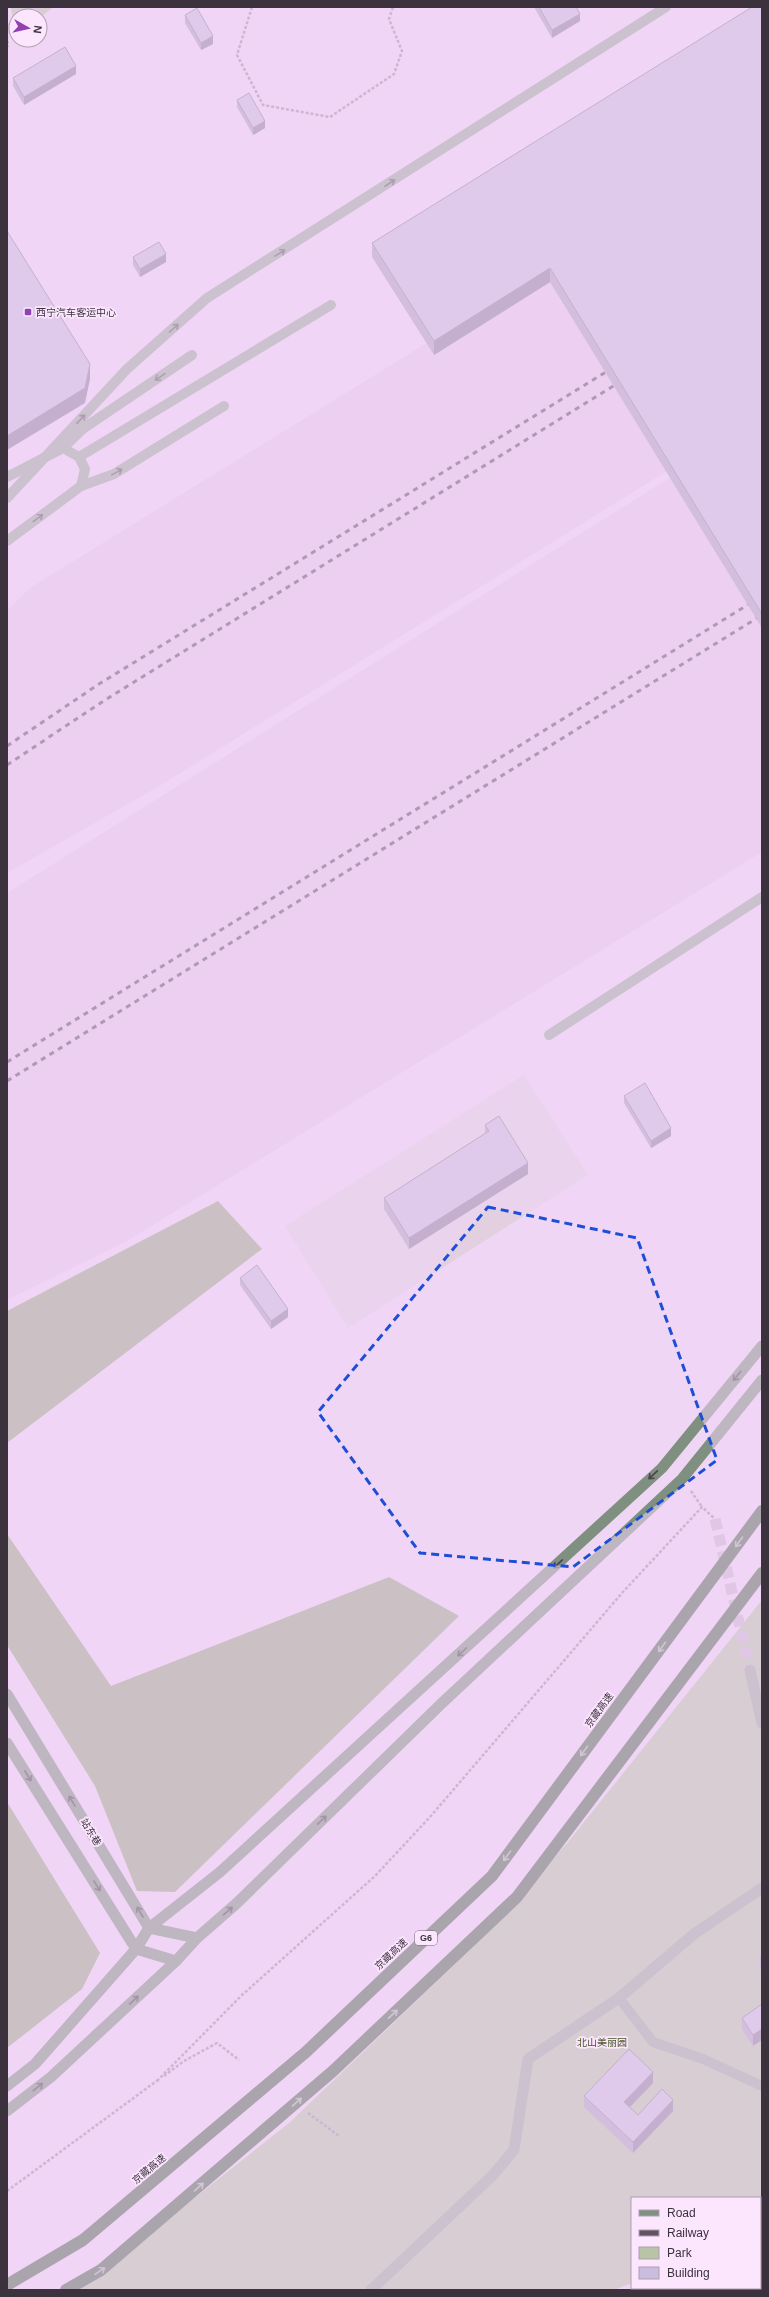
<svg xmlns="http://www.w3.org/2000/svg" width="769" height="2297" font-family="Arial,'Noto Sans SC',sans-serif">
  <style>
    .commercial { fill: #e2d0e1 }
    .built { fill: #e6c7ea }
    .green { fill: #b9c3a6 }
    .forest { fill: #9da889 }
    .lines { fill: none; stroke-linecap: round; stroke-linejoin: round }
    .minor-tunnel { stroke: #ccb5d0; stroke-width: 11; stroke-dasharray: 11 5.5; stroke-linecap: butt }
    .trunk-tunnel { stroke: #ccb5d0; stroke-width: 11; stroke-dasharray: 11 5.5; stroke-linecap: butt }
    .path { stroke: #a491a8; stroke-width: 2.5; stroke-dasharray: 3 2; stroke-linecap: butt }
    .service { stroke: #a0aa9f; stroke-width: 10 }
    .minor { stroke: #a0aa9f; stroke-width: 11 }
    .secondary { stroke: #809080; stroke-width: 11 }
    .motorway { stroke: #566c56; stroke-width: 12 }
    .rail { stroke: #605363; stroke-width: 3; stroke-dasharray: 5 5; stroke-linecap: butt }
    .service-bridge { stroke: #a0aa9f; stroke-width: 10 }
    .wall { fill: #afa3c1 }
    .shaded-wall { fill: #8e849d }
    .building { fill: #cbbde0; stroke: #8e849d }
    .oneway { stroke: #5f5c60 }
    .oneway2 { stroke: #4a454b }
    .oneway3 { stroke: #b1afb2 }
    .marked { fill: none; stroke: #1d4ed8; stroke-width: 3; stroke-dasharray: 8 5; stroke-linejoin: round }
    .poi-dot { fill: #9241b0; stroke: #fbe6fe; stroke-width: 1.5 }
    .labels { text-anchor: middle; dominant-baseline: central; stroke-width: 3.5; stroke-linejoin: round; paint-order: stroke }
    .shield { fill: #fbe6fe; stroke: #756878; stroke-width: 1 }
    .shield-label { font-size: 9px; font-weight: bold; fill: #3c323e }
    .poi-label { font-size: 10px; fill: #3c323e; stroke: #fbe6fe; text-anchor: start }
    .street-label { font-size: 10px; fill: #3c323e; stroke: #fbe6fe }
    .park-label { font-size: 10px; fill: #495726; stroke: #fbe6fe }
  </style>
  <rect width="100%" height="100%" fill="#f0d6f5"/>
  <!-- commercial -->
  <polygon class="commercial" points="524,1075 588,1175 348,1328 285,1226"/>
  <!-- built -->
  <g class="built">
    <polygon points="762,136 762,412 161,785 7,873 7,611 30,588"/>
    <polygon points="762,420 762,852 125,1242 7,1300 7,893"/>
  </g>
  <!-- green -->
  <g class="green">
    <polygon points="11,7 53,7 40,18 40,16 16,16 15,41"/>
    <polygon points="762,1600 762,2229 760,2230 760,2198 632,2198 632,2283 614,2290 71,2290 111,2264 289,2123 473,1947 568,1842"/>
  </g>
  <!-- forest -->
  <g class="forest">
    <polygon points="218,1201 262,1249 7,1443 7,1311"/>
    <polygon points="7,1534 111,1686 389,1577 459,1616 175,1892 137,1891 95,1786 7,1645"/>
    <polygon points="7,1802 100,1953 82,1989 7,2048"/>
  </g>
  <g class="lines">
    <!-- minor-tunnel -->
    <polyline class="minor-tunnel" points="715,1519 750,1670"/>
    <!-- trunk-tunnel -->
    <g class="trunk-tunnel">
      <polyline points="29,16 42,7"/>
      <polyline points="7,31 16,25"/>
    </g>
    <!-- path -->
    <g class="path">
      <polyline points="252,7 237,55 263,105 330,117 394,74 402,51 389,19 393,7"/>
      <polyline points="7,36 8,47"/>
      <polyline points="691,1491 702,1507"/>
      <polyline points="164,2076 184,2061 217,2043 239,2060"/>
      <polyline points="157,2081 241,1996 375,1876 430,1817 622,1593 702,1507 715,1519"/>
      <polyline points="308,2113 339,2136"/>
      <polyline points="7,2191 158,2080"/>
    </g>
    <!-- service -->
    <g class="service">
      <polyline points="63,448 84,428 192,355"/>
      <polyline points="79,457 331,305"/>
      <polyline points="7,477 63,448 79,457 85,469 81,486 7,541"/>
      <polyline points="81,486 114,474 224,406"/>
      <polyline points="549,1035 762,897"/>
      <polyline points="619,1998 653,2042 703,2059 762,2086"/>
    </g>
    <!-- minor -->
    <g class="minor">
      <polyline points="750,1670 762,1723"/>
      <polyline points="371,2290 492,2176 514,2150 528,2059 619,1998 694,1934 762,1888"/>
    </g>
    <!-- secondary -->
    <g class="secondary">
      <polyline points="7,1694 149,1928 197,1938"/>
      <polyline points="7,1743 136,1949 176,1961"/>
      <polyline points="7,2086 35,2064 136,1949 149,1928 220,1872 662,1468 762,1346"/>
      <polyline points="7,2111 51,2077 176,1961 197,1938 237,1903 441,1704 682,1479 762,1380"/>
    </g>
    <!-- motorway -->
    <g class="motorway">
      <polyline points="7,2285 83,2240 306,2052 492,1876 762,1511"/>
      <polyline points="66,2290 101,2270 333,2071 517,1897 762,1573"/>
    </g>
    <!-- rail -->
    <g class="rail">
      <polyline points="7,746 99,684 614,367"/>
      <polyline points="7,765 105,700 623,380"/>
      <polyline points="7,1062 762,596"/>
      <polyline points="7,1081 762,615"/>
    </g>
    <!-- service-bridge -->
    <polyline class="service-bridge" points="7,498 127,369 207,298 666,7"/>
  </g>
  <!-- wall -->
  <g class="wall">
    <polygon points="534,7 576,7 580,21 552,38"/>
    <polygon points="762,7 762,628 550,282 434,355 372,257 372,243"/>
    <polygon points="185,15 213,44 201,50 185,23"/>
    <polygon points="76,74 24,105 13,86 13,78"/>
    <polygon points="237,100 265,128 253,135 237,107"/>
    <polygon points="133,257 166,262 140,277 133,265"/>
    <polygon points="624,1096 671,1136 651,1148 624,1103"/>
    <polygon points="485,1125 528,1174 409,1249 384,1209 384,1198 485,1134"/>
    <polygon points="240,1278 288,1317 271,1329 240,1285"/>
    <polygon points="762,1955 762,1971 760,1968 760,1956"/>
    <polygon points="762,2004 753,2046 742,2029 742,2018"/>
    <polygon points="653,2083 630,2107 638,2115 673,2111 633,2153 584,2107 584,2096"/>
  </g>
  <!-- shaded-wall -->
  <g class="shaded-wall">
    <polygon points="580,14 580,21 552,38 552,30"/>
    <polygon points="213,36 213,44 201,50 201,43"/>
    <polygon points="76,66 76,74 24,105 24,97"/>
    <polygon points="265,121 265,128 253,135 253,128"/>
    <polygon points="166,254 166,262 140,277 140,269"/>
    <polygon points="550,268 550,282 434,355 434,341"/>
    <polygon points="90,364 90,379 85,403 7,450 7,436"/>
    <polygon points="671,1128 671,1136 651,1148 651,1141"/>
    <polygon points="528,1163 528,1174 409,1249 409,1238"/>
    <polygon points="288,1309 288,1317 271,1329 271,1321"/>
    <polygon points="762,2029 762,2040 753,2046 753,2035"/>
    <polygon points="653,2072 653,2083 624,2113 624,2102"/>
    <polygon points="673,2100 673,2111 633,2153 633,2142"/>
  </g>
  <!-- building -->
  <g class="building">
    <polygon points="539,7 576,7 580,14 552,30"/>
    <polygon points="752,7 762,7 762,614 550,268 434,341 372,243"/>
    <polygon points="197,8 213,36 201,43 185,15"/>
    <polygon points="65,47 76,66 24,97 13,78"/>
    <polygon points="249,93 265,121 253,128 237,100"/>
    <polygon points="7,231 90,364 85,388 7,436"/>
    <polygon points="159,242 166,254 140,269 133,257"/>
    <polygon points="645,1083 671,1128 651,1141 624,1096"/>
    <polygon points="499,1116 528,1163 409,1238 384,1198 489,1131 485,1125"/>
    <polygon points="257,1265 288,1309 271,1321 240,1278"/>
    <polygon points="762,2004 762,2029 753,2035 742,2018"/>
    <polygon points="629,2049 653,2072 624,2102 638,2115 662,2089 673,2100 633,2142 584,2096"/>
  </g>
  <!-- one-way arrows -->
  <defs><path id="oneway-shaft" d="M-6 0H5M1.5-3L5.5 0L1.5 3" fill="none" stroke-width="1.6" stroke-linecap="round" stroke-linejoin="round"/></defs>
  <g class="oneway">
    <use href="#oneway-shaft" transform="translate(390 183) rotate(-33)"/>
    <use href="#oneway-shaft" transform="translate(280 253) rotate(-32)"/>
    <use href="#oneway-shaft" transform="translate(174 328) rotate(-42)"/>
    <use href="#oneway-shaft" transform="translate(160 377) rotate(146)"/>
    <use href="#oneway-shaft" transform="translate(81 419) rotate(-47)"/>
    <use href="#oneway-shaft" transform="translate(117 472) rotate(-29)"/>
    <use href="#oneway-shaft" transform="translate(38 518) rotate(-36)"/>
  </g>
  <g class="oneway2">
    <use href="#oneway-shaft" transform="translate(737 1376) rotate(129)"/>
    <use href="#oneway-shaft" transform="translate(653 1475) rotate(137)"/>
    <use href="#oneway-shaft" transform="translate(558 1564) rotate(137)"/>
    <use href="#oneway-shaft" transform="translate(462 1652) rotate(138)"/>
    <use href="#oneway-shaft" transform="translate(28 1776) rotate(58)"/>
    <use href="#oneway-shaft" transform="translate(72 1801) rotate(-121)"/>
    <use href="#oneway-shaft" transform="translate(322 1820) rotate(-44)"/>
    <use href="#oneway-shaft" transform="translate(97 1886) rotate(58)"/>
    <use href="#oneway-shaft" transform="translate(228 1911) rotate(-41)"/>
    <use href="#oneway-shaft" transform="translate(140 1912) rotate(-121)"/>
    <use href="#oneway-shaft" transform="translate(134 2000) rotate(-43)"/>
    <use href="#oneway-shaft" transform="translate(38 2087) rotate(-38)"/>
  </g>
  <g class="oneway3">
    <use href="#oneway-shaft" transform="translate(739 1542) rotate(126)"/>
    <use href="#oneway-shaft" transform="translate(662 1647) rotate(126)"/>
    <use href="#oneway-shaft" transform="translate(584 1751) rotate(126)"/>
    <use href="#oneway-shaft" transform="translate(507 1856) rotate(126)"/>
    <use href="#oneway-shaft" transform="translate(393 2014) rotate(-43)"/>
    <use href="#oneway-shaft" transform="translate(297 2102) rotate(-41)"/>
    <use href="#oneway-shaft" transform="translate(199 2187) rotate(-41)"/>
    <use href="#oneway-shaft" transform="translate(100 2271) rotate(-34)"/>
  </g>
  <!-- marked area -->
  <path d="M0 0H769V2297H0ZM488 1207 637 1238 717 1460 573 1567 420 1553 318 1412Z" fill="#f0d6f5" fill-opacity=".55" fill-rule="evenodd"/>
  <path class="marked" d="M488 1207 637 1238 717 1460 573 1567 420 1553 318 1412Z"/>
  <!-- markers -->
  <rect class="poi-dot" x="24" y="308" width="8" height="8" rx="2"/>
  <g class="labels">
    <!-- shield labels -->
    <rect class="shield" x="415" y="1931" width="22" height="14" rx="3"/>
    <g class="shield-label">
      <text x="426" y="1938">G6</text>
    </g>
    <!-- poi labels -->
    <g class="poi-label">
      <text x="36" y="312">西宁汽车客运中心</text>
    </g>
    <!-- street labels -->
    <g class="street-label">
      <text transform="translate(599 1710) rotate(-54)">京藏高速</text>
      <text transform="translate(91 1832) rotate(59)">站东巷</text>
      <text transform="translate(391 1954) rotate(-43)">京藏高速</text>
      <text transform="translate(149 2169) rotate(-40)">京藏高速</text>
    </g>
    <!-- park labels -->
    <g class="park-label">
      <text x="602" y="2042">北山美丽园</text>
    </g>
  </g>
  <!-- border -->
  <rect width="769" height="2297" fill="none" stroke="#3c323e" stroke-width="16"/>
  <!-- legend -->
  <rect x="631" y="2197" width="130" height="92" fill="#fbe6fe" stroke="#af9eb1"/>
  <rect x="639" y="2210" width="20" height="6" fill="#809080" stroke="#af9eb1"/>
  <text x="667" y="2217" font-size="12" fill="#3c323e">Road</text>
  <rect x="639" y="2230" width="20" height="6" fill="#605363" stroke="#af9eb1"/>
  <text x="667" y="2237" font-size="12" fill="#3c323e">Railway</text>
  <rect x="639" y="2247" width="20" height="12" fill="#b9c3a6" stroke="#af9eb1"/>
  <text x="667" y="2257" font-size="12" fill="#3c323e">Park</text>
  <rect x="639" y="2267" width="20" height="12" fill="#cbbde0" stroke="#af9eb1"/>
  <text x="667" y="2277" font-size="12" fill="#3c323e">Building</text>
  <!-- north arrow -->
  <g transform="translate(28 28) rotate(98)"><circle r="19" fill="#fbe6fe" stroke="#af9eb1"/>
  <path d="M0-3L7 15L0 10L-7 15Z" fill="#9241b0"/>
  <text y="-6" font-size="11" font-weight="bold" text-anchor="middle" fill="#3c323e">N</text>
  </g>
</svg>
